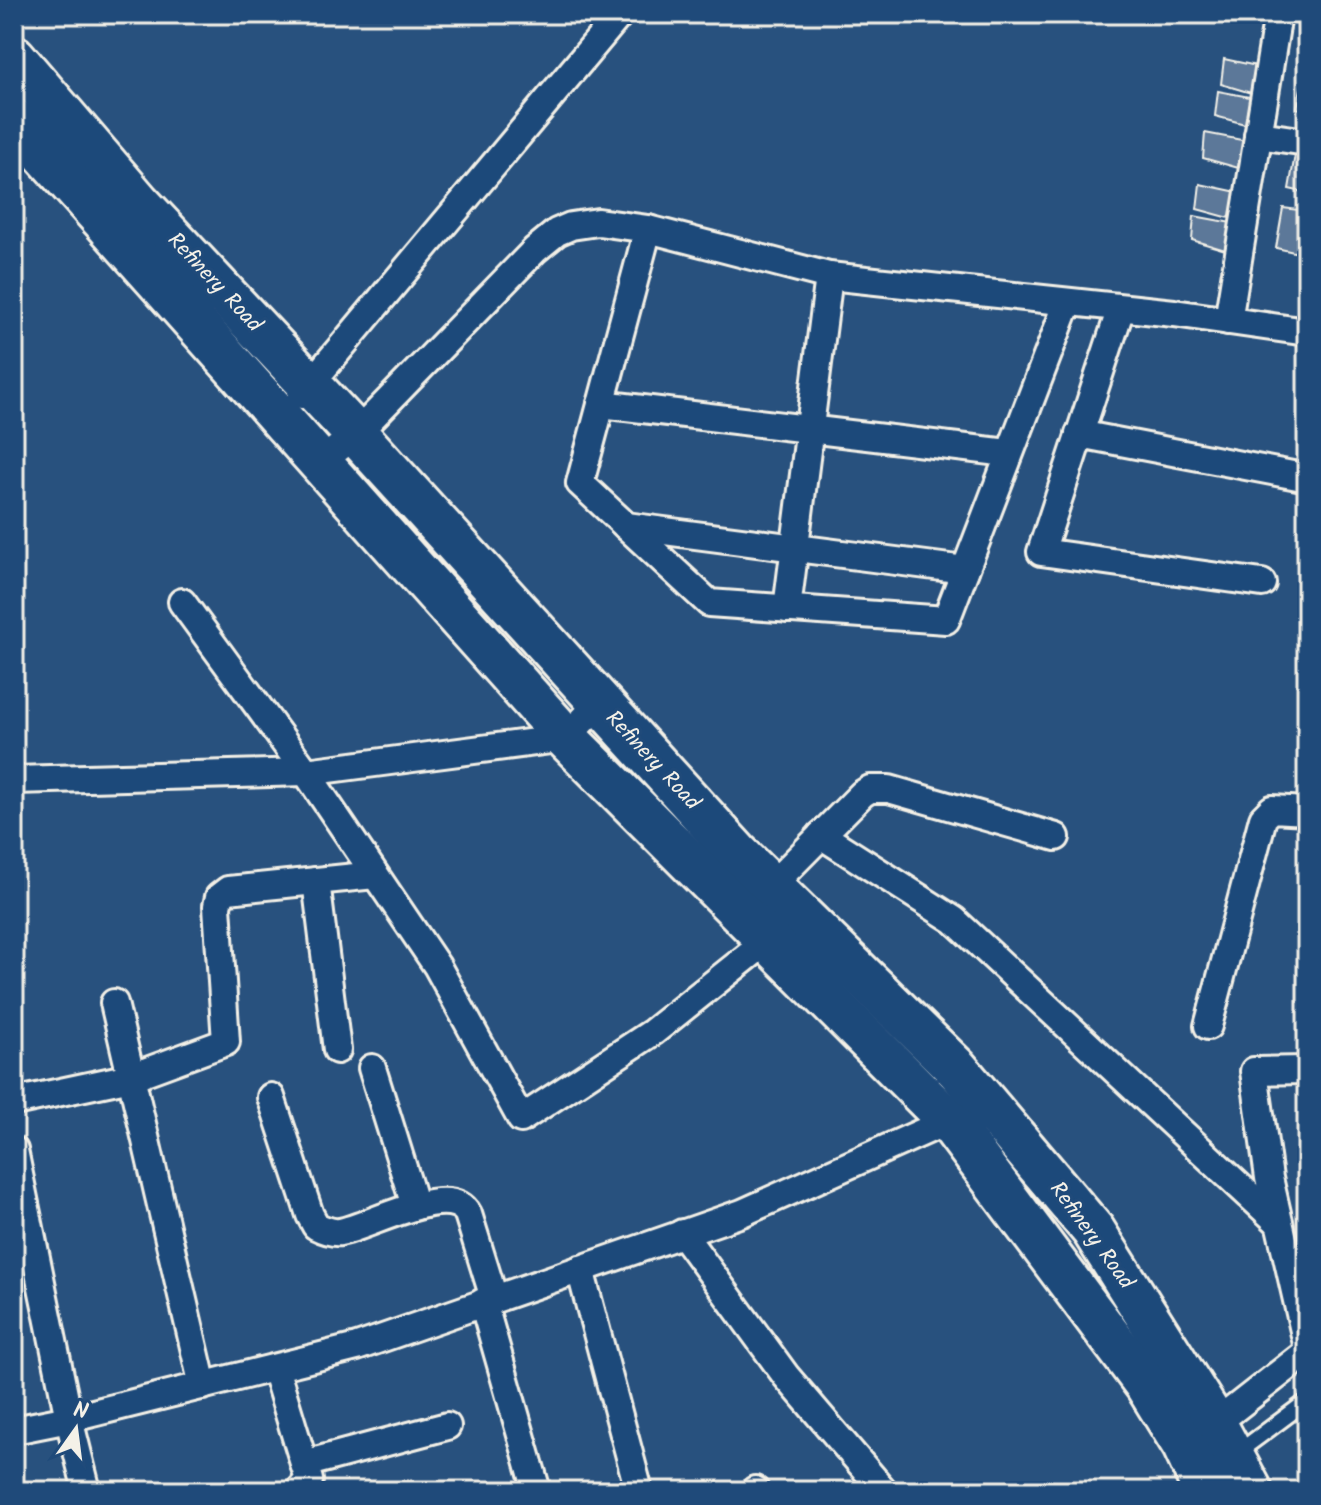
<svg xmlns="http://www.w3.org/2000/svg" width="1321" height="1505" font-family="Kalam,sans-serif">
  <style>
    .building { fill: #5b7899; stroke: #f4f1e8; stroke-width: 2 }
    .lines { fill: none; stroke-linecap: round; stroke-linejoin: round }
    .service-casing { stroke: #f4f1e8; stroke-width: 20 }
    .minor-casing { stroke: #f4f1e8; stroke-width: 32 }
    .primary-casing { stroke: #f4f1e8; stroke-width: 48 }
    .service { stroke: #1f4a7a; stroke-width: 14 }
    .minor { stroke: #1f4a7a; stroke-width: 26 }
    .primary { stroke: #1f4a7a; stroke-width: 42 }
    .labels { text-anchor: middle; dominant-baseline: central; stroke-width: 7; stroke-linejoin: round; paint-order: stroke }
    .street-label { font-size: 22px; fill: #f4f1e8; stroke: #1f4a7a }
  </style>
  <rect width="100%" height="100%" fill="#28517e"/>
  <filter id="ink" filterUnits="userSpaceOnUse"><feTurbulence type="fractalNoise" baseFrequency=".0125" numOctaves="2"/><feDisplacementMap in="SourceGraphic" scale="16" xChannelSelector="R" yChannelSelector="G"/><feConvolveMatrix kernelMatrix="1 2 1 2 8 2 1 2 1" color-interpolation-filters="sRGB"/></filter>
  <g filter="url(#ink)">
    <!-- building -->
    <g class="building">
      <polygon points="1228,14 1270,14 1268,26"/>
      <polygon points="1224,59 1266,68 1261,96 1221,84"/>
      <polygon points="1305,68 1307,69 1307,111 1297,108"/>
      <polygon points="1218,91 1260,99 1256,127 1215,116"/>
      <polygon points="1205,133 1247,141 1242,169 1203,158"/>
      <polygon points="1296,149 1307,151 1307,193 1289,189"/>
      <polygon points="1200,184 1242,193 1237,220 1197,209"/>
      <polygon points="1283,208 1307,211 1303,254 1276,248"/>
      <polygon points="1194,216 1237,224 1232,252 1192,240"/>
    </g>
    <g class="lines">
      <!-- service casing -->
      <g class="service-casing">
        <polyline id="service" points="1237,1453 1307,1401"/>
      </g>
      <!-- minor casing -->
      <g class="minor-casing">
        <g id="minor">
          <polyline points="1258,135 1307,142"/>
          <polyline points="648,229 580,483 709,603 946,620 1068,302"/>
          <polyline points="1121,308 1041,552 1262,583"/>
          <polyline points="1228,321 1278,14"/>
          <polyline points="301,395 620,14"/>
          <polyline points="601,404 1008,453"/>
          <polyline points="1079,434 1303,477"/>
          <polyline points="321,462 356,434 535,250 557,232 571,226 598,222 648,229 829,276 1174,313 1307,332"/>
          <polyline points="626,526 965,570"/>
          <polyline points="182,602 306,772 437,966 521,1119 653,1032 767,941"/>
          <polyline points="787,609 829,276"/>
          <polyline points="14,780 306,772 566,738 599,703"/>
          <polyline points="821,835 954,920 1279,1223"/>
          <polyline points="316,881 337,1050"/>
          <polyline points="771,886 862,794 870,789 889,789 1056,837"/>
          <polyline points="114,1003 203,1386"/>
          <polyline points="1208,1026 1263,818 1272,809 1307,811"/>
          <polyline points="372,1068 415,1206"/>
          <polyline points="1307,1070 1254,1071 1269,1178 1307,1344"/>
          <path d="M271 1097 310 1215 316 1226C324 1230 332 1233 340 1232 369 1227 450 1180 468 1214L494 1298"/>
          <polyline points="14,1102 131,1077 226,1042 217,906 219,897 228,890 375,875"/>
          <polyline points="14,1150 69,1419 87,1491"/>
          <polyline points="682,1233 786,1376 884,1491"/>
          <polyline points="580,1269 639,1491"/>
          <polyline points="483,1302 537,1491"/>
          <polyline points="275,1368 309,1480 299,1491"/>
          <polyline points="1215,1424 1307,1352"/>
          <polyline points="14,1430 69,1419 357,1347 742,1213 961,1115"/>
          <polyline points="304,1464 447,1426"/>
          <polyline points="755,1490 755,1491"/>
        </g>
      </g>
      <!-- primary casing -->
      <g class="primary-casing">
        <g id="primary">
          <polyline points="14,57 139,203 356,434 737,853 957,1069 1093,1230 1215,1424 1251,1491"/>
          <polyline points="14,120 566,738 949,1121 1147,1386 1184,1446 1205,1491"/>
        </g>
      </g>
      <!-- service -->
      <use href="#service" class="service"/>
      <!-- minor -->
      <use href="#minor" class="minor"/>
      <!-- primary -->
      <use href="#primary" class="primary"/>
    </g>
  </g>
  <g class="labels">
    <!-- street labels -->
    <g class="street-label">
      <text transform="translate(214 283) rotate(47)">Refinery Road</text>
      <text transform="translate(652 761) rotate(47)">Refinery Road</text>
      <text transform="translate(1091 1236) rotate(54)">Refinery Road</text>
    </g>
  </g>
  <!-- margin -->
  <rect width="1321" height="1505" fill="none" stroke="#1f4a7a" stroke-width="48"/>
  <rect x="24" y="24" width="1273" height="1457" fill="none" stroke="#f4f1e8" stroke-width="3" filter="url(#ink)"/>
  <!-- north arrow -->
  <g transform="translate(76 1429) rotate(14)" stroke="#1f4a7a" stroke-width="6" paint-order="stroke">
  <path d="M0-6L14 30L0 20L-14 30Z" fill="#f4f1e8"/>
  <text y="-12" font-size="22" font-weight="bold" text-anchor="middle" fill="#f4f1e8">N</text>
  </g>
</svg>
